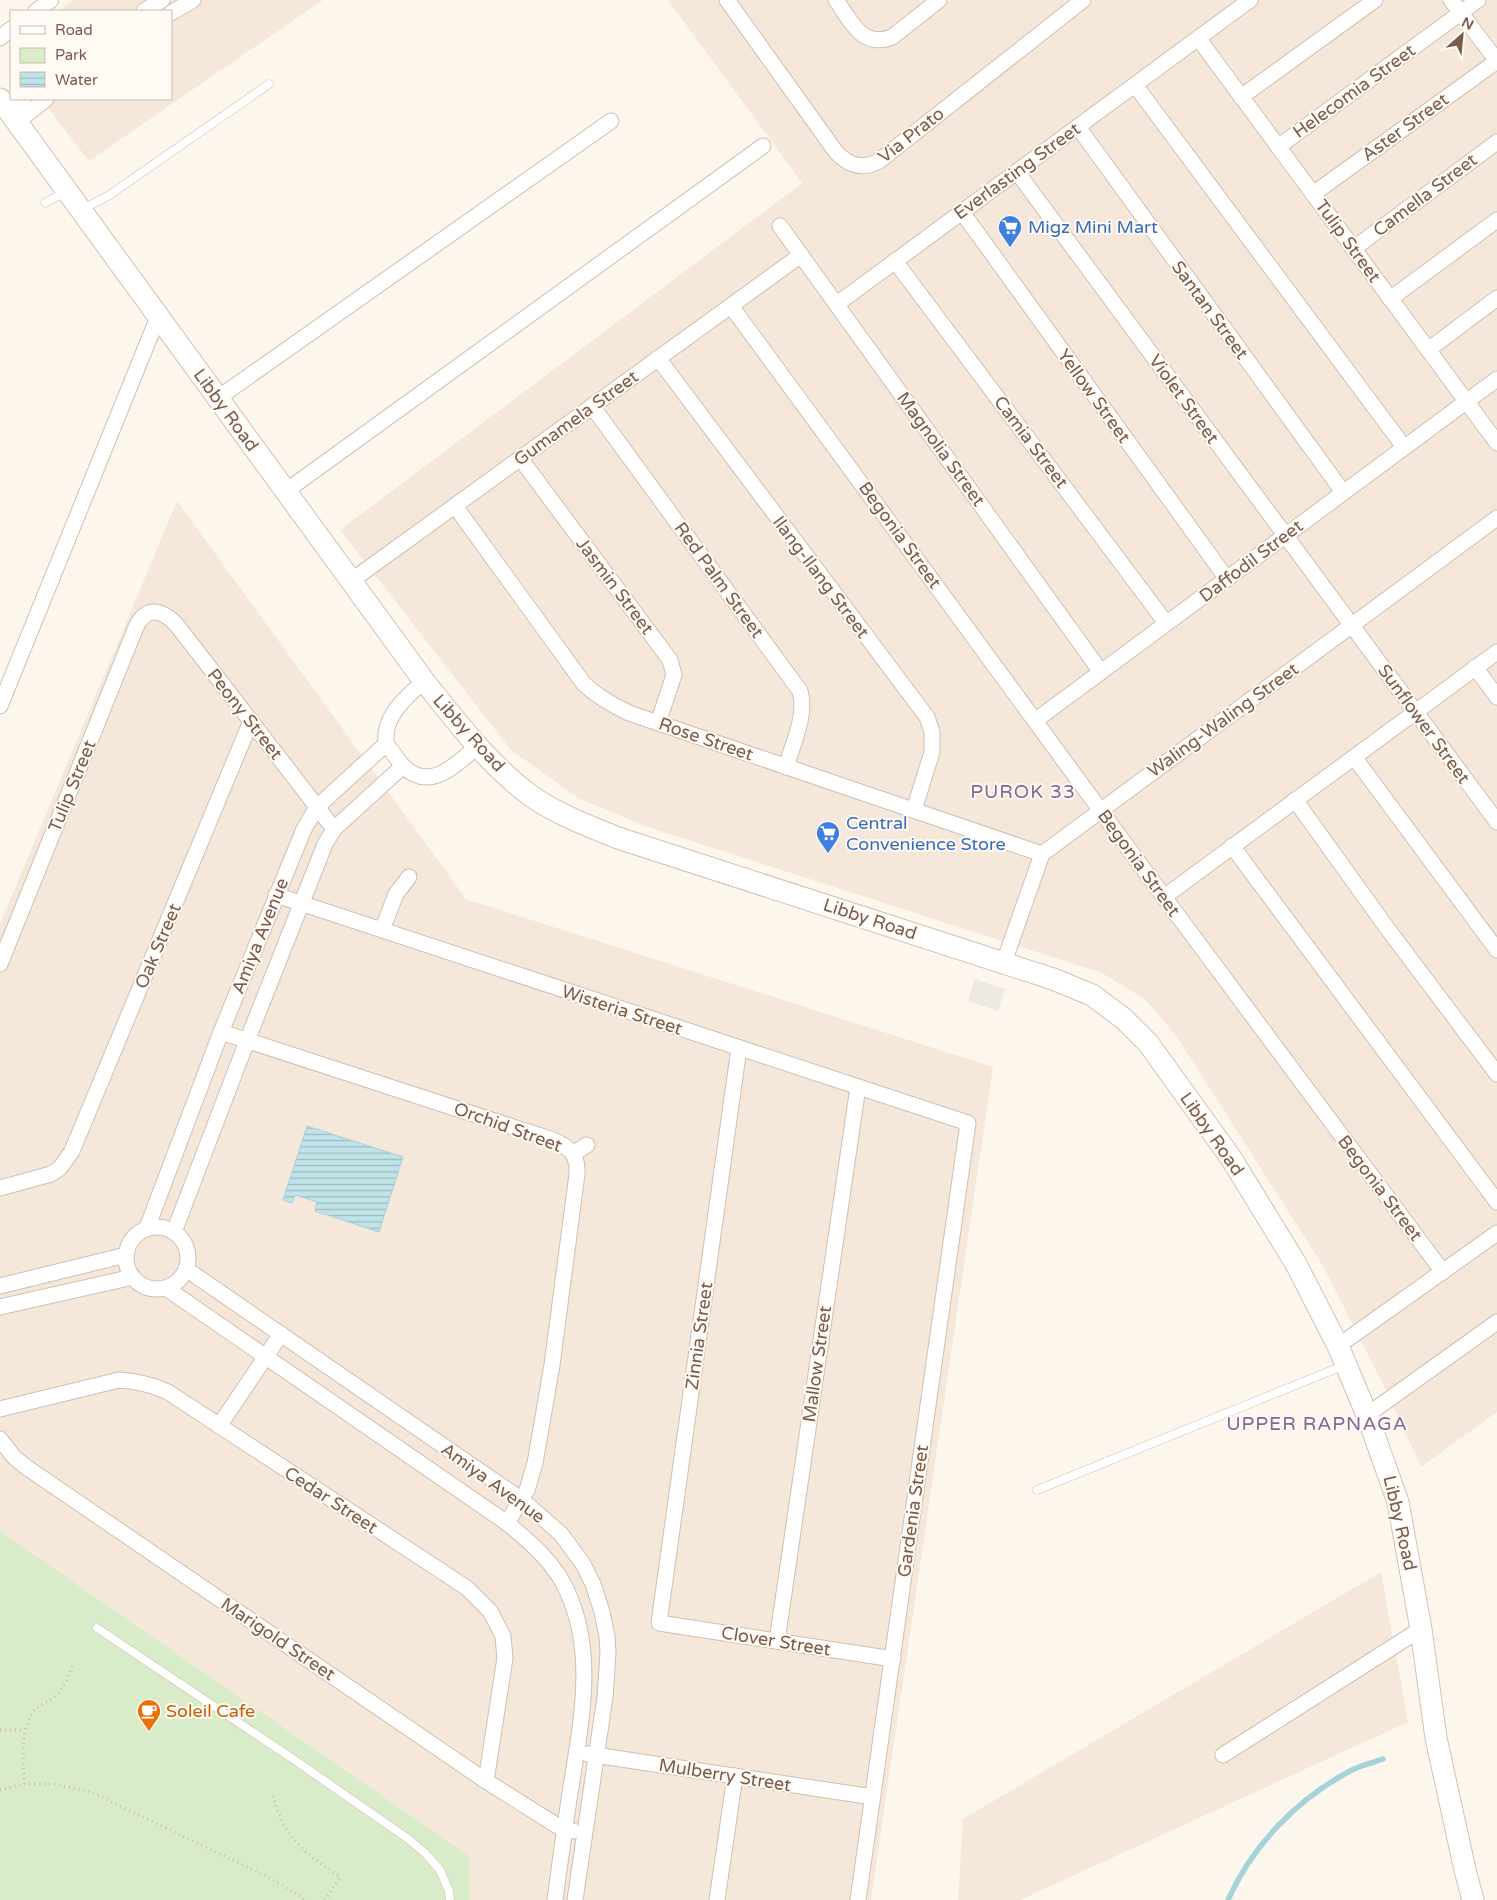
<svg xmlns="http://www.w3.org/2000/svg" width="1497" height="1900" font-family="'Varela Round',sans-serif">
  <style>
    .residential { fill: #f5e8da }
    .industrial { fill: #efe9e4 }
    .green { fill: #d8ecc9 }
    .water { fill: url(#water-rules); stroke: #a5d3da }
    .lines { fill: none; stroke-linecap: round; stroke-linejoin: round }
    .stream { stroke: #a5d3da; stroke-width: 5.5 }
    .lane-casing { stroke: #d1beb0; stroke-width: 9 }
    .street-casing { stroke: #d1beb0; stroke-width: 17 }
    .secondary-casing { stroke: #d6c0b0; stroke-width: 23 }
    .path { stroke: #d9b8a5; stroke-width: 3; stroke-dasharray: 1 4; stroke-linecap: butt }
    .lane { stroke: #fff; stroke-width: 8 }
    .street { stroke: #fff; stroke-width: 15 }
    .secondary { stroke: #fff; stroke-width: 21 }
    .labels { text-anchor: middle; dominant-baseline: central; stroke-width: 4; stroke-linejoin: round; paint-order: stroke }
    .street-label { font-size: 18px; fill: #7a5c4d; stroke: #fffaf3 }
    .shop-label { font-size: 18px; fill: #366cbe; stroke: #fffaf3; text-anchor: start }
    .food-label { font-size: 18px; fill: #c56008; stroke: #fffaf3; text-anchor: start }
    .neighbourhood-label { font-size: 19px; letter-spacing: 1px; fill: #846695; stroke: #fffaf3 }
  </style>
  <defs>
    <pattern id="water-rules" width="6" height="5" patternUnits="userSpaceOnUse" patternTransform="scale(1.25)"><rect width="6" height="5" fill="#bfe3e8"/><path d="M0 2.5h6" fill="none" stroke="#a0bbbe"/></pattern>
  </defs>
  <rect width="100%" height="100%" fill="#fdf6ec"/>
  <!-- residential -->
  <g class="residential">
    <polygon points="74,0 323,0 89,161 41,99 171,99 171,11 58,11"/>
    <polygon points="668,0 1497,0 1497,1412 1421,1467 1383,1384 1323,1266 1177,1037 1146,1000 1102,973 645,826 580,799 511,750 340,530 802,183"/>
    <polygon points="177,501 466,899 993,1067 871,1900 470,1900 469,1856 0,1531 0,924"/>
    <polygon points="1381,1572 1408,1722 1020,1900 958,1900 963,1819"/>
  </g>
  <!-- industrial -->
  <polygon class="industrial" points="975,979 1005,989 998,1011 968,1001"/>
  <!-- green -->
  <polygon class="green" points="0,1531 469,1856 470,1900 0,1900"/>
  <!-- water -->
  <polygon class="water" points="307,1126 403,1157 379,1232 315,1211 317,1202 295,1195 292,1203 283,1200"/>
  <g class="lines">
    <!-- stream -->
    <path class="stream" d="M1228 1900C1253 1844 1299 1797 1354 1769 1363 1765 1374 1762 1383 1759"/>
    <!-- lane casing -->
    <g class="lane-casing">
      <g id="lane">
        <polyline points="45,203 65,192"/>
        <polyline points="83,209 108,196 269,84"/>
        <polyline points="1037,1490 1345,1365"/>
        <polyline points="97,1628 296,1761 407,1838 425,1853 440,1870 449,1891 450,1900"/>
      </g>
    </g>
    <!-- street casing -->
    <g class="street-casing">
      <g id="street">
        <path d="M727 0 836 152C849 166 862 170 879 161L1083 0"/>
        <path d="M836 0C850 20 862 49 892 37L939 0"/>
        <polyline points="1451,0 1497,61"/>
        <polyline points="36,11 51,0"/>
        <polyline points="144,11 162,0"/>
        <polyline points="171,13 193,0"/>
        <polyline points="0,38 11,29"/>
        <polyline points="1198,38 1497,443"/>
        <polyline points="1135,85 1404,447"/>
        <polyline points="1241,97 1375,0"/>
        <polyline points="8,110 23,99"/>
        <polyline points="17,122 46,99"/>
        <polyline points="1078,127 1343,492"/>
        <polyline points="1278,147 1478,0"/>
        <polyline points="1017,172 1497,822"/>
        <polyline points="1313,194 1497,61"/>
        <polyline points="962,212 1227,579"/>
        <polyline points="780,226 1101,672"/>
        <polyline points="1353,249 1497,142"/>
        <polyline points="895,261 1166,623"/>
        <polyline points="1390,299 1497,220"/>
        <polyline points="837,304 1250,0"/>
        <polyline points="731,306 1164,897 1443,1272"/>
        <polyline points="1428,350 1497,298"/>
        <polyline points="658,358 927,717 932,732 932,752 914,810"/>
        <polyline points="218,398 611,121"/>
        <path d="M592 406 800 691C807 715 793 743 786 767"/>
        <polyline points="520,458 670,660 674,675 658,723"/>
        <polyline points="286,491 763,146"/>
        <path d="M455 506 584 684C598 697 612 705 629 713L1042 854"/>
        <polyline points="351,581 801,255"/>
        <polyline points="1475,667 1497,697"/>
        <polyline points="0,706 158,317"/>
        <polyline points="1036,720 1497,379"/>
        <path d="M386 744C392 751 397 759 403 766 430 793 456 764 477 747"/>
        <path d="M386 744C383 716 405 698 424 681"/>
        <polyline points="1354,757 1497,950"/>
        <polyline points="1295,800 1387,928 1497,1074"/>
        <polyline points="1232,846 1497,1202"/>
        <polyline points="276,895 968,1123 858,1900"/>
        <polyline points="1164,897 1497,652"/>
        <polyline points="382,930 396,894 409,877"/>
        <polyline points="1004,962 1042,854 1497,518"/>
        <path d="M0 964 136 627C146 606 161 609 176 624L334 829"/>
        <path d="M221 1032 553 1140C570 1147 578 1155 577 1174L552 1365 535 1463 527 1490 507 1523"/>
        <polyline points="739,1048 659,1623 893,1659"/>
        <polyline points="574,1153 587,1145"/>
        <polyline points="0,1188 51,1174 60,1168 72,1151 251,721"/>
        <circle cx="157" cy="1258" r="31"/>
        <polyline points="147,1228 221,1032 304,829 317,807 386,744"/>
        <polyline points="174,1232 247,1041 325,844 334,829 403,766"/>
        <polyline points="186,1269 522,1500 561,1534 583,1564 593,1584 602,1612 607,1636 608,1653 605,1697 575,1900"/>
        <polyline points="0,1286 126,1255"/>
        <path d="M166 1288 507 1523C530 1542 555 1563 567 1591 596 1653 581 1722 571 1787 565 1824 560 1862 555 1900"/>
        <polyline points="0,1307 133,1277"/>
        <polyline points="1338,1346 1497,1233"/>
        <path d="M0 1409 119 1380C137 1381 151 1384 168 1392L467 1588 490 1611 503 1636 505 1658 486 1781"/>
        <polyline points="1367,1415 1497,1322"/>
        <polyline points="219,1426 281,1334"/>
        <polyline points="0,1439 14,1457 26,1467 486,1781 564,1830 573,1831"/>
        <polyline points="777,1641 858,1087"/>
        <polyline points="588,1754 873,1797"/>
        <polyline points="1223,1755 1421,1629"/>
        <polyline points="717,1900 735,1776"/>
      </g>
    </g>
    <!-- secondary casing -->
    <g class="secondary-casing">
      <path id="secondary" d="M0 99 424 681C457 722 488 764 531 796 557 814 588 826 618 838L1053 979 1092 995 1124 1019 1148 1043 1231 1158 1296 1264 1338 1346 1367 1415 1398 1502 1421 1629 1436 1738 1465 1870 1473 1900"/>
    </g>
    <!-- path -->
    <g class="path">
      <polyline points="0,1730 25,1730"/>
      <path d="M24 1784C24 1763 20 1734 31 1715 36 1705 46 1704 54 1697 65 1688 68 1675 73 1664"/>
      <polyline points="0,1790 24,1784 54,1784 91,1792 270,1878 306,1900"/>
      <path d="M273 1796C285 1841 304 1851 340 1877L325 1900"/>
    </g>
    <!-- lane -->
    <use href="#lane" class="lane"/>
    <!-- street -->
    <use href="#street" class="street"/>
    <!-- secondary -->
    <use href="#secondary" class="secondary"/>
  </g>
  <!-- icons -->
  <defs>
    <g id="supermarket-pin" transform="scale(1.25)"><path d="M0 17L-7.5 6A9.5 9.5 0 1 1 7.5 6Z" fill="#3f7fe0" stroke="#fffaf3"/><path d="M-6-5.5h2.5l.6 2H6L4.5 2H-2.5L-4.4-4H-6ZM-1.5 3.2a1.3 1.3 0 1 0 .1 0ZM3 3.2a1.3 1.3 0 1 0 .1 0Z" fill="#fff"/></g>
    <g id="cafe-pin" transform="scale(1.25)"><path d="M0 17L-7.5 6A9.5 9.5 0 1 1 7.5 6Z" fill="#e8710a" stroke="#fffaf3"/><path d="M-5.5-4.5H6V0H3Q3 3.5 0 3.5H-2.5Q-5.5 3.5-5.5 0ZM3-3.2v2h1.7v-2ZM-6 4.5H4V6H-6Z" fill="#fff"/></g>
  </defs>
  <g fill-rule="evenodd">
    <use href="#supermarket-pin" x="1010" y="227"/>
    <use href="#supermarket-pin" x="828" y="833"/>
    <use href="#cafe-pin" x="149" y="1711"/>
  </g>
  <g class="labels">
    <!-- street labels -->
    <g class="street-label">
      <text transform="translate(1354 91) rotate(-36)">Helecomia Street</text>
      <text transform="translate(1405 127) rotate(-36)">Aster Street</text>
      <text transform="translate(911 135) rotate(-38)">Via Prato</text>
      <text transform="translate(1017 171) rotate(-36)">Everlasting Street</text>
      <text transform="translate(1425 195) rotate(-37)">Camella Street</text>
      <text transform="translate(1348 241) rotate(54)">Tulip Street</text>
      <text transform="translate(1210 310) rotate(54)">Santan Street</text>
      <text transform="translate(1094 396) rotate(54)">Yellow Street</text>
      <text transform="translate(1184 399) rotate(54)">Violet Street</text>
      <text transform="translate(226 410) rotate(54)">Libby Road</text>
      <text transform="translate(576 418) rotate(-36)">Gumamela Street</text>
      <text transform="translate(1031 442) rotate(53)">Camia Street</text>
      <text transform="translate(941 449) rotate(54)">Magnolia Street</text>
      <text transform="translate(900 535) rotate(54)">Begonia Street</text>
      <text transform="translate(1251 561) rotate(-37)">Daffodil Street</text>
      <text transform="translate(821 577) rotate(53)">Ilang-Ilang Street</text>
      <text transform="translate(719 580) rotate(54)">Red Palm Street</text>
      <text transform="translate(615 586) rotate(53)">Jasmin Street</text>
      <text transform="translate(245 714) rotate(52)">Peony Street</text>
      <text transform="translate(1223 720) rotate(-36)">Waling-Waling Street</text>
      <text transform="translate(1424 724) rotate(54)">Sunflower Street</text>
      <text transform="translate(469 733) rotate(48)">Libby Road</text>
      <text transform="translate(706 739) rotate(19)">Rose Street</text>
      <text transform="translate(72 786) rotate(-68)">Tulip Street</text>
      <text transform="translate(1139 863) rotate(54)">Begonia Street</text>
      <text transform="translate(870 919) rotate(18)">Libby Road</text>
      <text transform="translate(260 936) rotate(-68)">Amiya Avenue</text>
      <text transform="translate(158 946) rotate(-67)">Oak Street</text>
      <text transform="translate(622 1010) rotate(18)">Wisteria Street</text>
      <text transform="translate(508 1127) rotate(20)">Orchid Street</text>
      <text transform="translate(1212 1134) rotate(55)">Libby Road</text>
      <text transform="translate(1380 1188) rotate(53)">Begonia Street</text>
      <text transform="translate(699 1336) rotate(-82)">Zinnia Street</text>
      <text transform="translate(817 1364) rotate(-82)">Mallow Street</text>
      <text transform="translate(493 1483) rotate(36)">Amiya Avenue</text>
      <text transform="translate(331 1500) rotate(33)">Cedar Street</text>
      <text transform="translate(913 1511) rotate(-82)">Gardenia Street</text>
      <text transform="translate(1400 1523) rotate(77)">Libby Road</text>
      <text transform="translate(278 1639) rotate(34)">Marigold Street</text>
      <text transform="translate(776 1641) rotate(9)">Clover Street</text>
      <text transform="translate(725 1775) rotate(9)">Mulberry Street</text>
    </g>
    <!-- shop labels -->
    <g class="shop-label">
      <text x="1028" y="227">Migz Mini Mart</text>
      <text x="846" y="823">Central<tspan x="846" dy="21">Convenience Store</tspan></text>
    </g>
    <!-- food labels -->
    <g class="food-label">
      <text x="166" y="1711">Soleil Cafe</text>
    </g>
    <!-- neighbourhood labels -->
    <g class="neighbourhood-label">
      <text x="1023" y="792">PUROK 33</text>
      <text x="1317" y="1424">UPPER RAPNAGA</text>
    </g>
  </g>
  <!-- legend -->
  <rect x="10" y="10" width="162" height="90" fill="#fffaf3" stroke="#cabbb1"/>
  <rect x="20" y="26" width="25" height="8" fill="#ffffff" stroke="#cabbb1"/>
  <text x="55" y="35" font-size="15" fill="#7a5c4d">Road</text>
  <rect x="20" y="48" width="25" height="15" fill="#d8ecc9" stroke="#cabbb1"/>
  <text x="55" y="60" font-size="15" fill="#7a5c4d">Park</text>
  <rect x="20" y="72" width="25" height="15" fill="url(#water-rules)" stroke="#cabbb1"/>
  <text x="55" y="85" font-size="15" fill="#7a5c4d">Water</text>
  <!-- north arrow -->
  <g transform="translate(1462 35) rotate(27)" stroke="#fffaf3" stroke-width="4" paint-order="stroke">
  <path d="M0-4L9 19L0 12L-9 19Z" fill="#7a5c4d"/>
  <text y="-8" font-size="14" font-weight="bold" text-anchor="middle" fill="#7a5c4d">N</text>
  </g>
</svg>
